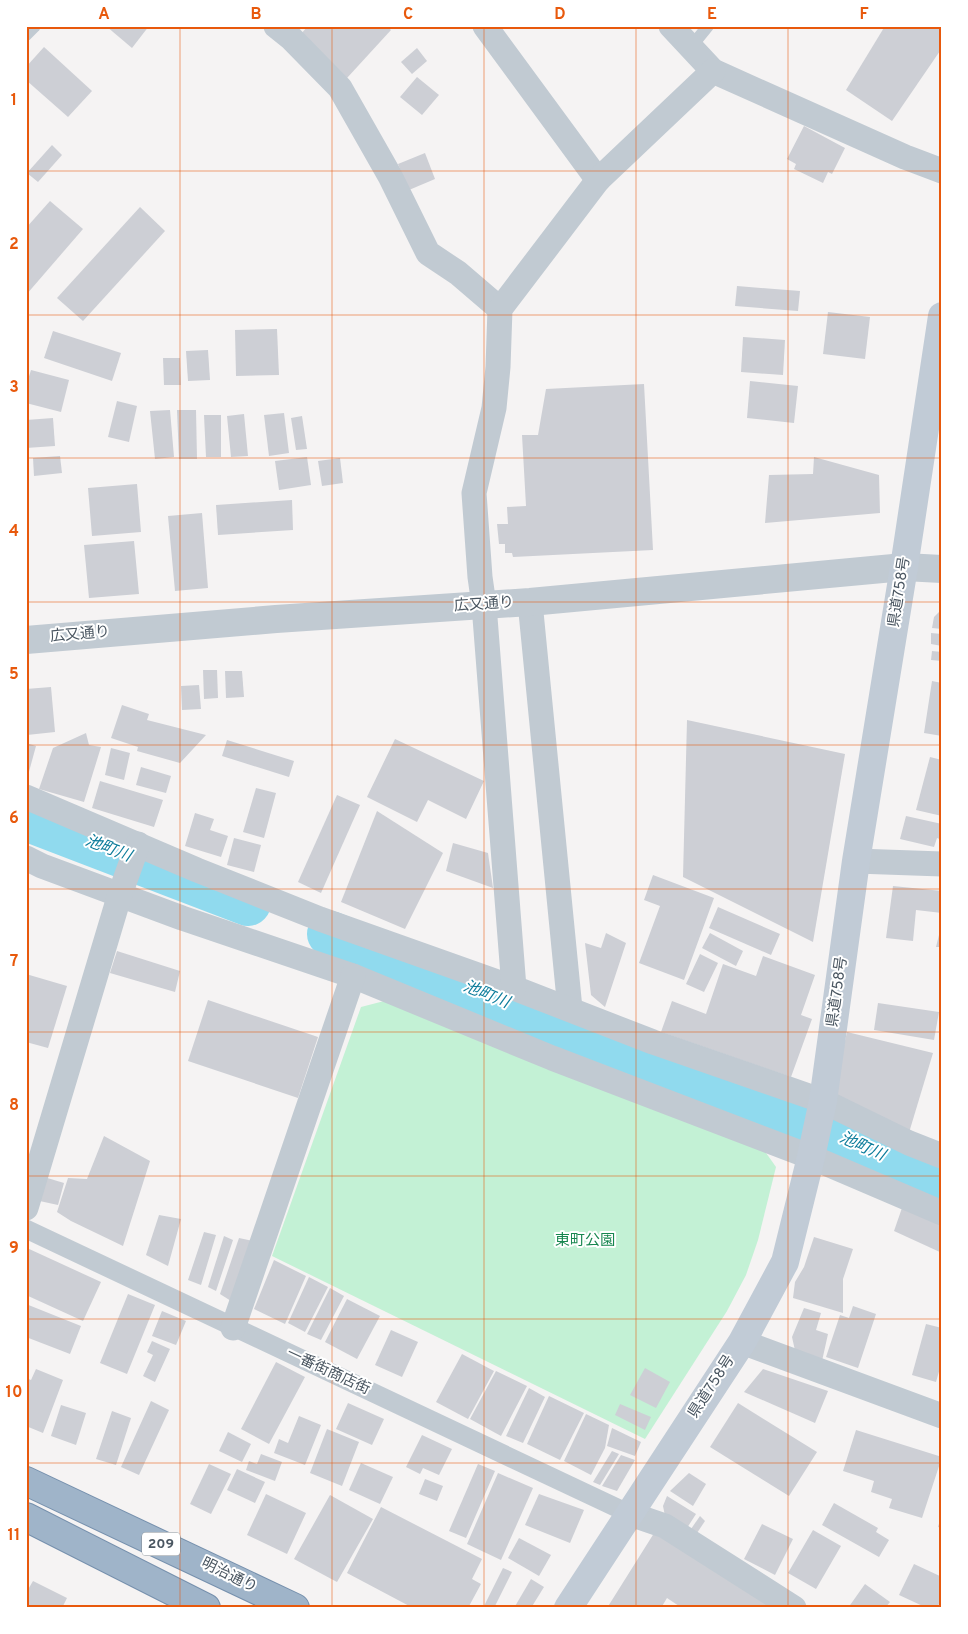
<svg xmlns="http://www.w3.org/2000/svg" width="968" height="1634" font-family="Overpass,'Noto Sans JP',sans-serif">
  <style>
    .green { fill: #c3f1d5 }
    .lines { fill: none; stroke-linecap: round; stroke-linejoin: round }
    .river { stroke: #90daee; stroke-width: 46 }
    .building { fill: #cdcfd5 }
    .trunk-casing { stroke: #7690ad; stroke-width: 30 }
    .service { stroke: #c1cad2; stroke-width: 12 }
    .pedestrian { stroke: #c1cad2; stroke-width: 19 }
    .minor { stroke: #c1cad2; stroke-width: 25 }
    .tertiary { stroke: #c1cad2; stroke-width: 28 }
    .secondary { stroke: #c1cbd6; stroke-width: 28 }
    .trunk { stroke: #9fb4c9; stroke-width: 28 }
    .grid { fill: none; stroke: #e8590c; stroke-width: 1; stroke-opacity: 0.55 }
    .labels { text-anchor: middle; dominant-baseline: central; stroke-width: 4; stroke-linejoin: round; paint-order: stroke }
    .shield { fill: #fff; stroke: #808990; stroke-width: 1 }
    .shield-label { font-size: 14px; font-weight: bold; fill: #4a5661 }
    .street-label { font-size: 15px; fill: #4a5661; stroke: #fff }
    .park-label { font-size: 15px; fill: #17864f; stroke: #fff }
    .water-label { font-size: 16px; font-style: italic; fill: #0c7c9b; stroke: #fff }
    .neatline { fill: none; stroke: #e8590c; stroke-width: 2 }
    .grid-label { font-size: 16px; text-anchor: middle; font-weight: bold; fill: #e8590c }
  </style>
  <rect width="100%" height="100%" fill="#f5f3f3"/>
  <!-- green -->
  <polygon class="green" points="388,1000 764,1150 776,1167 758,1240 746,1275 727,1311 645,1439 272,1256 361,1007"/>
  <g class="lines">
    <!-- river -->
    <g class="river">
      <polyline points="26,818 248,903"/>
      <polyline points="330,934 841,1137 942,1183"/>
    </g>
  </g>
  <!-- building -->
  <g class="building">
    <polygon points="106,26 149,26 132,48"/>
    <polygon points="308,26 386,26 391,30 347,78 300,35"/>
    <polygon points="885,26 942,26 942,48 892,121 846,90"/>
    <polygon points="44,47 92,91 68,117 26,80 26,67"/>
    <polygon points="417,48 427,61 412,74 401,62"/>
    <polygon points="417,77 439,95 422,115 400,97"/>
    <polygon points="804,126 845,148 832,174 828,172 823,183 794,169 796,164 787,159"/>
    <polygon points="52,145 62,155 38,182 27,173"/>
    <polygon points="425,153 435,179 409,190 398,164"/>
    <polygon points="50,201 83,229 26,295 26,228"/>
    <polygon points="140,207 165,231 83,321 57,298"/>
    <polygon points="737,286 800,291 798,311 735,306"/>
    <polygon points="828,312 870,317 865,359 823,354"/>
    <polygon points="277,329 279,375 236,376 235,330"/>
    <polygon points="53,331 121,353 112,381 44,358"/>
    <polygon points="743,337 785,340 783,375 741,372"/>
    <polygon points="208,350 210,380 188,381 186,351"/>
    <polygon points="163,358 180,358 181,385 164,385"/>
    <polygon points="31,370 69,380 61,412 26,403 26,386"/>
    <polygon points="750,381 798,386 794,423 747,418"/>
    <polygon points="644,384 653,550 513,557 512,553 505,553 505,544 499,544 497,524 508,524 507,507 526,506 522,435 538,435 546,389"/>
    <polygon points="117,401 137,406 129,442 108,437"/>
    <polygon points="170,410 174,457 155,459 150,411"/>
    <polygon points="177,410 196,410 197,459 179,459"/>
    <polygon points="284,413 289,453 269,456 264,415"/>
    <polygon points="244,414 248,456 231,457 227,416"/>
    <polygon points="204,415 221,415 221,457 206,457"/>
    <polygon points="302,416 307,449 296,450 291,418"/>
    <polygon points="53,418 55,446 26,448 26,420"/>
    <polygon points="60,456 62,473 34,476 33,458"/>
    <polygon points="307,457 311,485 279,490 275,461"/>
    <polygon points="814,457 879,475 880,513 765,523 769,475 813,474"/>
    <polygon points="340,458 343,483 322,486 318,461"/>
    <polygon points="137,484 141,532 92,536 88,488"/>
    <polygon points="292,500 293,530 218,535 216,505"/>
    <polygon points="202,513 208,588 175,591 168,516"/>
    <polygon points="134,541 139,594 89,598 84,545"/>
    <polygon points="942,609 942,629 932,628 934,617"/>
    <polygon points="931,633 942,634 942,646 931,644"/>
    <polygon points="932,651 942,652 942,661 931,660"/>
    <polygon points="203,670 217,670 218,698 204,699"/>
    <polygon points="225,671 242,671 244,697 226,698"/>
    <polygon points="932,681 942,683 942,736 924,733"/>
    <polygon points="199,685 201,709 182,710 181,686"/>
    <polygon points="51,687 55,732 27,735 26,689"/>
    <polygon points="122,705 149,714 147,720 206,735 180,763 137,751 138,747 111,738"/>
    <polygon points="687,720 845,754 813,942 683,877"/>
    <polygon points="86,733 89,745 101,747 84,802 39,789 53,748"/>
    <polygon points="395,739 484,781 466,819 428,800 417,822 367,797"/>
    <polygon points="227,740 294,761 289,777 222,756"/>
    <polygon points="26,743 36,746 27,779 26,779"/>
    <polygon points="111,748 130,753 124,780 105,775"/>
    <polygon points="930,757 942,760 942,816 916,810"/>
    <polygon points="141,767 171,776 166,793 136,785"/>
    <polygon points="100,781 163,800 154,827 92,808"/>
    <polygon points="256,788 276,793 264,838 243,832"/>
    <polygon points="337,795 360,805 321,893 298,882"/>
    <polygon points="377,811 443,853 405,929 341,902"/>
    <polygon points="195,813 214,819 210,830 228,836 221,857 185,846"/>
    <polygon points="906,816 942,824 942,840 937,838 934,847 900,839"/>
    <polygon points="234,838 261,845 254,872 227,865"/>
    <polygon points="453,843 488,853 493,888 446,871"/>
    <polygon points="653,875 714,898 684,980 639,963 660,906 644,900"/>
    <polygon points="893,886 942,891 942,913 916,910 913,941 886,938"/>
    <polygon points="718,907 780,934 771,955 709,928"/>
    <polygon points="941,927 942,947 936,947"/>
    <polygon points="606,933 626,943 605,1007 591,995 585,943 601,948"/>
    <polygon points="710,933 743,951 736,966 702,948"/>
    <polygon points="117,951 180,971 175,992 110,973"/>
    <polygon points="700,954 718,963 704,992 686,984"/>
    <polygon points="763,956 815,975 801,1015 812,1019 791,1077 661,1032 672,1001 706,1014 723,964 756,976"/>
    <polygon points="26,974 67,986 48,1048 26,1042"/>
    <polygon points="208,1000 318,1037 298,1098 188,1061"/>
    <polygon points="878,1003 939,1012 934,1040 874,1030"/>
    <polygon points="847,1032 933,1053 908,1136 832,1099"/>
    <polygon points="104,1136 150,1161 123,1246 71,1221 57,1212 68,1178 87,1179"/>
    <polygon points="44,1177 64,1183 58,1205 35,1200"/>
    <polygon points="903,1205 942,1222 942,1253 894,1231"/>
    <polygon points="159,1215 181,1219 168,1266 146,1255"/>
    <polygon points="204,1232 216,1235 201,1285 188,1280"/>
    <polygon points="224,1236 233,1240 216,1291 208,1287"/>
    <polygon points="814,1237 853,1249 843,1279 843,1313 793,1298 795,1282 804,1267"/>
    <polygon points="239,1238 253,1241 231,1301 220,1294"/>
    <polygon points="27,1248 101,1282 83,1321 26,1295"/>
    <polygon points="274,1260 306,1276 285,1324 254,1309"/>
    <polygon points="309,1277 328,1287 305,1332 288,1323"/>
    <polygon points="330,1288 344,1296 321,1340 307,1334"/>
    <polygon points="128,1294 155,1305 127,1374 100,1363"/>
    <polygon points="347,1299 380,1316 357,1359 325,1342"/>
    <polygon points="26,1304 81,1326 70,1354 26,1337"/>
    <polygon points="853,1306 876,1314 858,1368 826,1357 840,1315 849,1318"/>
    <polygon points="804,1308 821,1313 816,1330 828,1334 822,1361 796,1355 792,1337"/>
    <polygon points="162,1311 186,1321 176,1345 152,1336"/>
    <polygon points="926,1324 942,1328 942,1361 936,1382 912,1375"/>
    <polygon points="391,1330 418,1342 402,1377 375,1365"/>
    <polygon points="152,1341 170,1349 155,1382 143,1376 153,1355 147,1352"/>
    <polygon points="462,1354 494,1371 468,1419 436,1402"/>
    <polygon points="276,1362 305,1377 269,1444 241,1429"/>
    <polygon points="645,1368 670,1382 656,1408 630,1395"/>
    <polygon points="36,1369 63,1380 43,1433 26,1426 26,1378 31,1380"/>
    <polygon points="763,1369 828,1391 815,1423 744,1392"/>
    <polygon points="496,1371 527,1386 501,1436 470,1419"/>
    <polygon points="529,1388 545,1397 523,1443 506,1436"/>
    <polygon points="549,1396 584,1413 560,1460 527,1444"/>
    <polygon points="151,1401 169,1410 139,1475 121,1467"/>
    <polygon points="348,1403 384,1419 372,1445 336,1429"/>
    <polygon points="738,1403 817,1452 789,1496 710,1447"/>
    <polygon points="620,1404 651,1417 645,1430 615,1415"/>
    <polygon points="61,1405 86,1413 76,1445 51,1436"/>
    <polygon points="112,1411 131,1418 116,1465 96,1459"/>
    <polygon points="586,1414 609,1425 605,1448 591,1475 564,1461"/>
    <polygon points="299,1416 321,1425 305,1465 274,1453 279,1439 288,1443"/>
    <polygon points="612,1428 641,1442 635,1456 607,1446"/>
    <polygon points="327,1429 359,1442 342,1486 310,1473"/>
    <polygon points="856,1430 942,1457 922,1518 889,1508 892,1499 871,1492 874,1481 843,1471"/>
    <polygon points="228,1432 251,1444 242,1462 219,1451"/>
    <polygon points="422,1435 452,1449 439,1475 423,1468 420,1474 406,1467"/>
    <polygon points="612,1451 619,1454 600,1485 593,1482"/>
    <polygon points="261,1454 282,1462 275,1481 246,1470 249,1461 257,1464"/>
    <polygon points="621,1455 635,1460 617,1491 602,1486"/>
    <polygon points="361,1463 393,1477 380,1504 349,1490"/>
    <polygon points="209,1464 231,1474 211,1514 190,1504"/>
    <polygon points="478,1464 495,1471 466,1538 449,1531"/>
    <polygon points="237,1469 265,1482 255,1503 227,1490"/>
    <polygon points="498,1473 533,1488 501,1560 467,1544"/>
    <polygon points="689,1473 706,1484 693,1506 670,1491"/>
    <polygon points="425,1479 443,1486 437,1501 419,1494"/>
    <polygon points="266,1494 306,1513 287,1554 247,1535"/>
    <polygon points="539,1494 584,1510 570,1543 525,1525"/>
    <polygon points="330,1495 373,1519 337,1582 294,1559"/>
    <polygon points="667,1496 696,1514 687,1528 665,1516 663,1506"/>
    <polygon points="834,1503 878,1528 876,1532 889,1540 879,1557 822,1525"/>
    <polygon points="381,1507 482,1559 472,1579 481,1584 468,1608 413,1608 347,1573"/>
    <polygon points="700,1516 705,1521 697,1533 691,1529"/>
    <polygon points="941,1517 942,1517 942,1528 938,1527"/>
    <polygon points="762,1524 793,1539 775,1575 744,1559"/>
    <polygon points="656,1530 780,1608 682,1608 667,1598 661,1608 607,1608"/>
    <polygon points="813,1530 841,1546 816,1589 788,1573"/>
    <polygon points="519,1538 551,1555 539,1576 508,1558"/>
    <polygon points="914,1564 942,1577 942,1598 937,1608 927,1608 899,1595"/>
    <polygon points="503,1568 512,1572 494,1608 483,1608"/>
    <polygon points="531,1579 544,1587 531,1608 514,1608"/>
    <polygon points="33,1581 67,1598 62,1608 26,1608 26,1593"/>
    <polygon points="865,1584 890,1602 885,1608 848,1608"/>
  </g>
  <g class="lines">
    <!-- trunk casing -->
    <g class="trunk-casing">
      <g id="trunk">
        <polyline points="26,1481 295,1608"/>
        <polyline points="26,1517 206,1608"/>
      </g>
    </g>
    <!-- service -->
    <g class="service">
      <polyline points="26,35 35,26"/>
      <polyline points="691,47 708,26"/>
    </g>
    <!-- pedestrian -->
    <polyline class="pedestrian" points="26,1229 630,1514"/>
    <!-- minor -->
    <g class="minor">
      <polyline points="276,26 291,38 340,88 390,176 428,253 458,273 500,309"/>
      <polyline points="485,26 598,180"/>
      <polyline points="671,26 713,71 905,157 942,171"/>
      <polyline points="530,602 570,1009"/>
      <polyline points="26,797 197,870 320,919 514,988 653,1042 823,1101 909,1143 942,1156"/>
      <polyline points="26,858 42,866 182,918 353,976 552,1058 811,1157 942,1213"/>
      <polyline points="856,861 942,864"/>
      <polyline points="514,988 484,605 480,577 474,493 494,408 498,367 500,309 598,180 713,71"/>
      <polyline points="26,1208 120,894 138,844"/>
      <polyline points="233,1328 353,976"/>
      <polyline points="742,1342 942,1416"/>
      <polyline points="630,1514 665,1526 794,1608"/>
    </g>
    <!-- tertiary -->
    <polyline class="tertiary" points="26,640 276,619 530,602 904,567 942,569"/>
    <!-- secondary -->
    <polyline class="secondary" points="568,1608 742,1342 785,1262 811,1157 823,1101 856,861 904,567 942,316"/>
    <!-- trunk -->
    <use href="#trunk" class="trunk"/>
  </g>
  <!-- grid -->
  <path class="grid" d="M180 26V1608M332 26V1608M484 26V1608M636 26V1608M788 26V1608M26 171H942M26 315H942M26 458H942M26 602H942M26 745H942M26 889H942M26 1032H942M26 1176H942M26 1319H942M26 1463H942"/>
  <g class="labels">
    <!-- shield labels -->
    <rect class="shield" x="142" y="1532.5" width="38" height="23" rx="4"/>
    <g class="shield-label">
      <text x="161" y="1544">209</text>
    </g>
    <!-- street labels -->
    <g class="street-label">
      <text transform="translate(900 592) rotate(-81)">県道758号</text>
      <text transform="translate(484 605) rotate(-4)">広又通り</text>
      <text transform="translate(80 635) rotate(-5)">広又通り</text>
      <text transform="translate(838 992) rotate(-82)">県道758号</text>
      <text transform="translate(328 1372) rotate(25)">一番街商店街</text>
      <text transform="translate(712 1387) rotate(-57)">県道758号</text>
      <text transform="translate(229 1576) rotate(26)">明治通り</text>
    </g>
    <!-- park labels -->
    <g class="park-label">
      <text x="585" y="1241">東町公園</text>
    </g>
    <!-- water labels -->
    <g class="water-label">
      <text transform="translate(108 849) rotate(21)">池町川</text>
      <text transform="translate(486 995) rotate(22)">池町川</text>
      <text transform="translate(862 1147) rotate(24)">池町川</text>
    </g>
  </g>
  <!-- border -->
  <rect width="968" height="1634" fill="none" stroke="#ffffff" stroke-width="55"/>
  <rect x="28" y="28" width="912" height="1578" class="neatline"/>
  <g class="grid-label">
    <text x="104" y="19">A</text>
    <text x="256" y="19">B</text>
    <text x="408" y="19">C</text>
    <text x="560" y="19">D</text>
    <text x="712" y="19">E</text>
    <text x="864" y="19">F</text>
    <text x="14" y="105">1</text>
    <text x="14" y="249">2</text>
    <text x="14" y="392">3</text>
    <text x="14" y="536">4</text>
    <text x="14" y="679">5</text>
    <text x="14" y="823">6</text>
    <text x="14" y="966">7</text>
    <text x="14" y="1110">8</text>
    <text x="14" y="1253">9</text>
    <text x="14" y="1397">10</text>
    <text x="14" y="1540">11</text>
  </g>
</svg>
